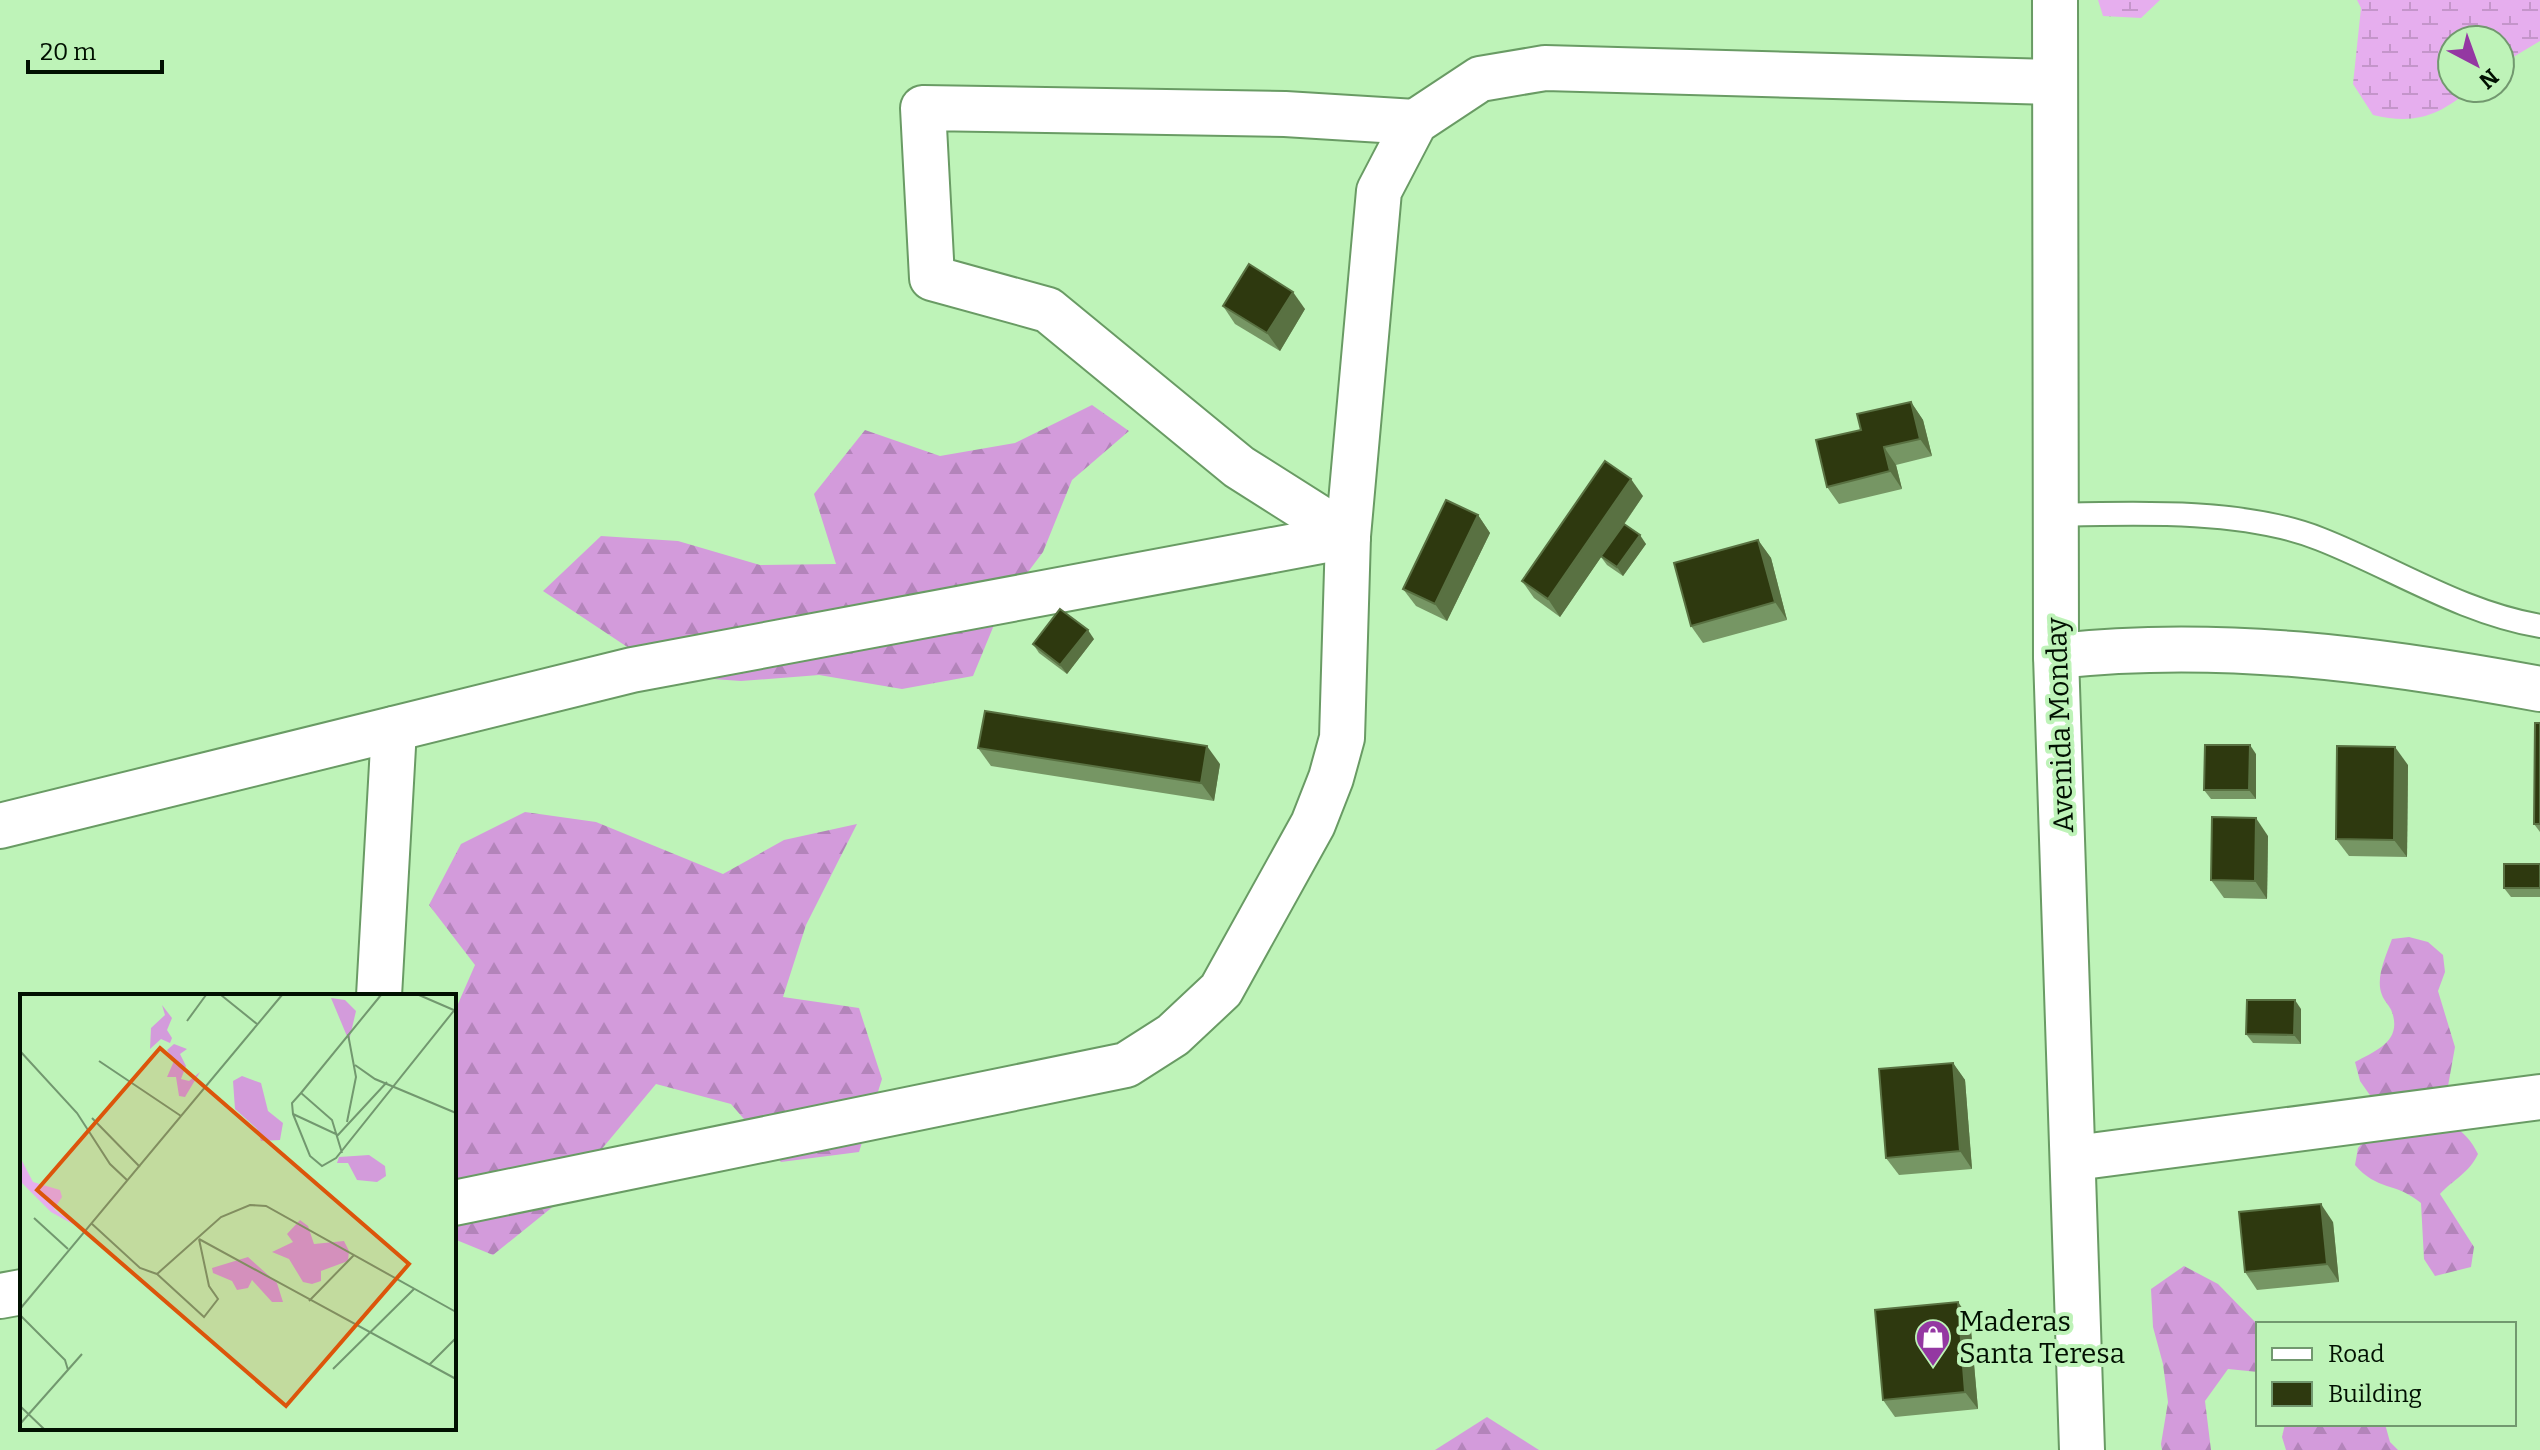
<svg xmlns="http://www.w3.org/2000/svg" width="2540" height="1450" font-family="Bitter,serif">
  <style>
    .forest { fill: url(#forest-firs) }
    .wetland { fill: url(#wetland-marsh) }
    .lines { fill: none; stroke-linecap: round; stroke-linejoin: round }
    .lane-casing { stroke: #699b64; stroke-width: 26 }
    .street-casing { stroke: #699b64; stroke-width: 48 }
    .secondary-casing { stroke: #699b64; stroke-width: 48 }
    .lane { stroke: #fff; stroke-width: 22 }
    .street { stroke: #fff; stroke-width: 44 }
    .secondary { stroke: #fff; stroke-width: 44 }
    .wall { fill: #769664 }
    .shaded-wall { fill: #597142 }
    .building { fill: #2e390f; stroke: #597142; stroke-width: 2 }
    .labels { text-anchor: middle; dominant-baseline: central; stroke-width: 8; stroke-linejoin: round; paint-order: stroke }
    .street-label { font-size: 28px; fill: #011001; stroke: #bef3b8 }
    .poi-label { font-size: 28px; fill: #011001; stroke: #bef3b8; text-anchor: start }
    .inset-road { fill: none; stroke: #72986f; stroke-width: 2 }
    .view { fill: #dc550b; fill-opacity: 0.15; stroke: #dc550b; stroke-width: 4 }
    .inset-edge { fill: none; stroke: #011001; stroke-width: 4 }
  </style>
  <defs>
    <pattern id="forest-firs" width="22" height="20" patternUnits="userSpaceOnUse" patternTransform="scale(2)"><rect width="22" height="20" fill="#d39bdb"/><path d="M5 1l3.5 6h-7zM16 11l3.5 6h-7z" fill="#b384ba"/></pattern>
    <pattern id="wetland-marsh" width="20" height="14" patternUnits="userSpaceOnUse" patternTransform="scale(2)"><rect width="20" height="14" fill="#e6aeee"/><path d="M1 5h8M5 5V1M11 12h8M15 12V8" fill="none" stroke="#c495ca"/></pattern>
  </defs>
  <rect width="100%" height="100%" fill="#bef3b8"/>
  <!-- forest -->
  <g class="forest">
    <polygon points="1092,405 1129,431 1072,480 1043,552 1001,608 973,676 902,689 819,675 741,681 671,676 543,591 601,536 678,541 760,565 836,564 814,494 865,430 940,456 1015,443"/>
    <polygon points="525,812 596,822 723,874 784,840 857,824 806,925 783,997 859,1008 882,1079 859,1152 781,1162 731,1104 656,1084 555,1205 493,1255 454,1239 454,1013 475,965 429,905 461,844"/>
    <path d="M2409 937 2428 942 2443 955 2445 972 2438 991 2455 1047 2448 1086 2419 1110C2445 1121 2465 1127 2478 1154 2469 1173 2454 1179 2440 1194L2474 1247 2471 1267 2435 1276 2424 1259 2421 1203C2396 1182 2377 1191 2355 1165L2358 1148 2370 1135 2374 1101 2360 1081 2355 1062C2377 1050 2402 1041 2392 1012 2390 1006 2384 1001 2382 995 2375 978 2386 956 2392 939Z"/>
    <polygon points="2184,1266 2218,1284 2258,1325 2258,1372 2228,1369 2205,1401 2211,1450 2162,1450 2161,1444 2168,1402 2163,1364 2153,1327 2151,1289"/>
    <polygon points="1487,1417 1539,1450 1435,1450"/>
    <polygon points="2285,1424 2385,1424 2390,1442 2398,1450 2286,1450 2282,1437"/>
  </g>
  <!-- wetland -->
  <g class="wetland">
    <polygon points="2098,0 2160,0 2141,18 2103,16"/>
    <path d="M2357 0H2540V41L2500 65V40H2452V88H2472C2439 116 2415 125 2373 115L2353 84 2361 8Z"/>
  </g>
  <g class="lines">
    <!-- lane casing -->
    <g class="lane-casing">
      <path id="lane" d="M2056 515C2136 513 2245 509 2320 539 2394 568 2460 612 2540 626"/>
    </g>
    <!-- street casing -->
    <g class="street-casing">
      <g id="street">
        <polyline points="1348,536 1239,467 1048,310 932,278 923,108 1285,114 1415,122"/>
        <path d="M2056 656C2220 638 2379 659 2540 689"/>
        <polyline points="0,826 632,670 1348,536"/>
        <polyline points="379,996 394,729"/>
        <polyline points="2075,1158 2540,1097"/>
        <polyline points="454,1203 1126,1065 1173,1035 1221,990 1313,824 1331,778 1342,738 1348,536 1379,191 1415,122 1480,79 1545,68 2054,82"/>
        <polyline points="0,1296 22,1292"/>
      </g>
    </g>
    <!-- secondary casing -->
    <g class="secondary-casing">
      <polyline id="secondary" points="2055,0 2056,656 2082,1450"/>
    </g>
    <!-- lane -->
    <use href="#lane" class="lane"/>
    <!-- street -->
    <use href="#street" class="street"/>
    <!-- secondary -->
    <use href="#secondary" class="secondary"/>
  </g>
  <!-- wall -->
  <g class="wall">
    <polygon points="1223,306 1305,309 1280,351 1235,324"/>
    <polygon points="1911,402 1923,420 1932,456 1896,465 1902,489 1839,504 1827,487 1861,430"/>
    <polygon points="1643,496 1621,529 1646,544 1623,576 1607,565 1601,557 1560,617 1534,598 1522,581"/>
    <polygon points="1478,515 1490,533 1447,621 1416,606 1403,589"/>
    <polygon points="1758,540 1771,558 1787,620 1703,643 1691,626"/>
    <polygon points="1094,639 1067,674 1039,653 1033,644"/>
    <polygon points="2540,723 2540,832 2534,824"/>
    <polygon points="978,748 1220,764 1214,801 991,766"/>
    <polygon points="2256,754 2256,799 2211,799 2204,790"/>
    <polygon points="2408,765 2407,857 2349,856 2336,839"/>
    <polygon points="2268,836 2267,899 2224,898 2211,880"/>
    <polygon points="2540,864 2540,897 2511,897 2504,888"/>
    <polygon points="2301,1009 2301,1044 2253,1043 2246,1034"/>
    <polygon points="1953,1063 1965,1080 1972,1169 1899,1175 1886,1158"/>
    <polygon points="2333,1222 2339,1282 2257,1290 2245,1272"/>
    <polygon points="1970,1319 1978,1409 1895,1417 1883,1400"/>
  </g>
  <!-- shaded-wall -->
  <g class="shaded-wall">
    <polygon points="1293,292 1305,309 1280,351 1267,333"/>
    <polygon points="1911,402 1923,420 1932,456 1920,439"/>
    <polygon points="1884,447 1896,465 1902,489 1890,471"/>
    <polygon points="1631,479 1643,496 1560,617 1548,599"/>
    <polygon points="1478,515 1490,533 1447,621 1435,604"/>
    <polygon points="1640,535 1646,544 1623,576 1617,567"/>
    <polygon points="1758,540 1771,558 1787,620 1775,602"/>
    <polygon points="1088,630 1094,639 1067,674 1060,665"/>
    <polygon points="2250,745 2256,754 2256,799 2249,790"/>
    <polygon points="1207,746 1220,764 1214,801 1201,783"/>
    <polygon points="2395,747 2408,765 2407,857 2394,840"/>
    <polygon points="2256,818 2268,836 2267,899 2255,881"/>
    <polygon points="2295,1000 2301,1009 2301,1044 2294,1035"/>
    <polygon points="1953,1063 1965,1080 1972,1169 1960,1151"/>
    <polygon points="2321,1204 2333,1222 2339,1282 2327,1264"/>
    <polygon points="1958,1302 1970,1319 1978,1409 1965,1392"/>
  </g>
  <!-- building -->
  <g class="building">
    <polygon points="1249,264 1293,292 1267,333 1223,306"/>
    <polygon points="1911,402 1920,439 1884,447 1890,471 1827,487 1816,440 1861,430 1857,414"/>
    <polygon points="1605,461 1631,479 1548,599 1522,581"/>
    <polygon points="1446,500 1478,515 1435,604 1403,589"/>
    <polygon points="1624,524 1640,535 1617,567 1601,556"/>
    <polygon points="1758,540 1775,602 1691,626 1674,563"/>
    <polygon points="1060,609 1088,630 1060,665 1033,644"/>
    <polygon points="985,711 1207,746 1201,783 978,748"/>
    <polygon points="2535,723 2540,723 2540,824 2534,824"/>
    <polygon points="2205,745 2250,745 2249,790 2204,790"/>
    <polygon points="2337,746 2395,747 2394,840 2336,839"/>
    <polygon points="2212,817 2256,818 2255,881 2211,880"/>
    <rect x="2504" y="864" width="36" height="24"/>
    <polygon points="2247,1000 2295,1000 2294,1035 2246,1034"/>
    <polygon points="1953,1063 1960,1151 1886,1158 1879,1069"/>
    <polygon points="2321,1204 2327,1264 2245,1272 2239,1212"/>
    <polygon points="1958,1302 1965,1392 1883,1400 1875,1310"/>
  </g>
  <!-- icons -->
  <defs>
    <g id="shop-pin" transform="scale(1.8)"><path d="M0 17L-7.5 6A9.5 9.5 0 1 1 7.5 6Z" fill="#9438a2" stroke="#bef3b8"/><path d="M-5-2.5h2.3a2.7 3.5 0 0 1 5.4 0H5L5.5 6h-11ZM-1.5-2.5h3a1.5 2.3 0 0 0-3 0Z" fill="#fff"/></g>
  </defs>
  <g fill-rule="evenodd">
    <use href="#shop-pin" x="1933" y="1337"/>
  </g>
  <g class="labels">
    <!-- street labels -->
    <g class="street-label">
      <text transform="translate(2060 725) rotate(-92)">Avenida Monday</text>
    </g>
    <!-- poi labels -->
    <g class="poi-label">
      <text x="1959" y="1321">Maderas<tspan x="1959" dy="32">Santa Teresa</tspan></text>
    </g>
  </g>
  <!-- overview -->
  <g transform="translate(20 994)">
    <rect width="436" height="436" fill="#bef3b8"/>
    <path d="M311 4 325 6 336 17 329 47ZM142 11 152 24 147 36 152 44 150 49 141 45 130 55 131 34 145 21ZM154 50 167 55 160 60 166 72 161 85 169 87 180 78 165 103 159 102 156 83H147L154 67 147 56ZM222 82 241 89 248 117 263 129 260 146 241 147 237 135 215 115 213 87ZM349 161 365 172 366 182 357 188 337 186 328 169H317L319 163ZM280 226 288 232 294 250 324 247 329 257 328 267 301 277V287L292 290 283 288 269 265 252 258 273 248 267 240ZM228 263 257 289 263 308H252L232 286 228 294 217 296 212 287 193 279 192 274Z" fill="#d39bdb"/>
    <path d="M0 163 13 188 40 196 42 203 34 215 60 234 31 218 0 187Z" fill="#e6aeee"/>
    <path class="inset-road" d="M201 1 237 30M399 1 436 17M167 27 186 1M0 57 57 119 90 170 108 187M79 67 161 122M335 71 355 85 436 119M281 99 272 109 273 120 318 141 367 88M273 120 290 162 302 172 316 164 436 14M72 124 120 173M327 128 336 83 328 40M322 159 312 126 281 99 361 1M14 224 48 255M71 229 120 274 137 280 201 223 230 211 246 212 436 318M179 245 436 385M137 280 184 323 198 305 189 292 179 245M289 307 334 261M0 315 262 1M0 321 45 366 48 376M409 371 436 344M313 375 394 295M0 412 24 435M0 430 62 360"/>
    <path class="view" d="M140 54 389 270 266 412 17 196Z"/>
    <rect width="436" height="436" class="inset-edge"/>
  </g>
  <!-- legend -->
  <rect x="2256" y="1322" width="260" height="104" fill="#bef3b8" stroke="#72986f" stroke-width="2"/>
  <rect x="2272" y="1348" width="40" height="12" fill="#ffffff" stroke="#72986f" stroke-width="2"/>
  <text x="2328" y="1362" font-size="24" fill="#011001">Road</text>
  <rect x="2272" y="1382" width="40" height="24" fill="#2e390f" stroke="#72986f" stroke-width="2"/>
  <text x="2328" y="1402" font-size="24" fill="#011001">Building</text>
  <!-- north arrow -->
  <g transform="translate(2476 64) rotate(139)"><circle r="38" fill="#bef3b8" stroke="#72986f" stroke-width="2"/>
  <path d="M0-6L14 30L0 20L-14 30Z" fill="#9438a2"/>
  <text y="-12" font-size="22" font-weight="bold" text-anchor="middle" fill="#011001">N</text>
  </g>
  <!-- scale -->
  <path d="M28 60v12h134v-12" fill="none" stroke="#011001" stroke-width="4"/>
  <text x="40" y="60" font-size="24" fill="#011001" stroke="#bef3b8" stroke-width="6" paint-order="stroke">20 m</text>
</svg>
